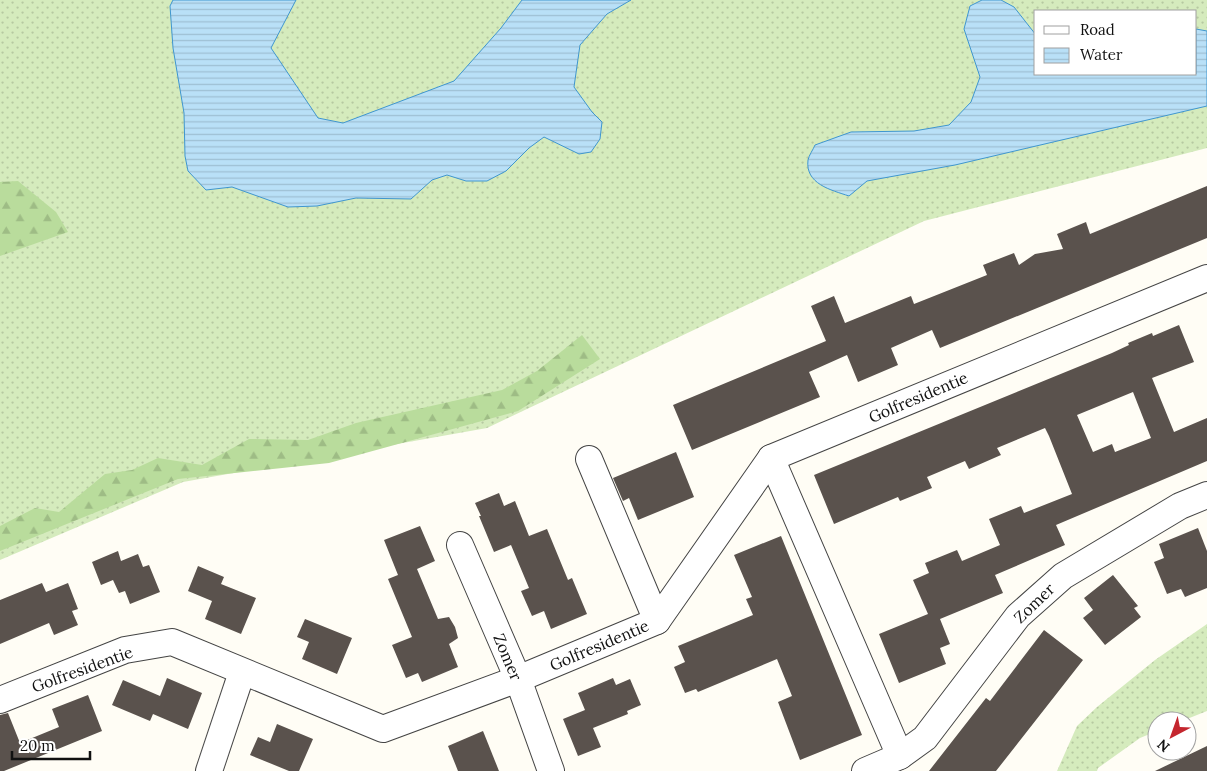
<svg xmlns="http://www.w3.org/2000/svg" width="1207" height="771" font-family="Lora,serif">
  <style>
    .grass { fill: url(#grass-dots); fill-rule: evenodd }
    .forest { fill: url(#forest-firs) }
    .water { fill: url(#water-rules); stroke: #3f96cf }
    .building { fill: #5a524d; fill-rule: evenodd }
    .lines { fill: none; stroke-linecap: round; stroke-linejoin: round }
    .street-casing { stroke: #444; stroke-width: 28 }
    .street { stroke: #fff; stroke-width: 26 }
    .labels { text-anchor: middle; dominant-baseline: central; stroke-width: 5; stroke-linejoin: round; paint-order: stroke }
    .street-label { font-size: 16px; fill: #111; stroke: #fff }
  </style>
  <defs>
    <pattern id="grass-dots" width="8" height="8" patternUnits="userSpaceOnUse" patternTransform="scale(1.25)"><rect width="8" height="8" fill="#d5ebbd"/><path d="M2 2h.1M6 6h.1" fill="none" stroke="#b6c8a1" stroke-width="1.8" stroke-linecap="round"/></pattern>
    <pattern id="forest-firs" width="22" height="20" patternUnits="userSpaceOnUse" patternTransform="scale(1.25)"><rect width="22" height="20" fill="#b9dc9c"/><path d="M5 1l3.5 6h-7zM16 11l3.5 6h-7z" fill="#9ebc85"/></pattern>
    <pattern id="water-rules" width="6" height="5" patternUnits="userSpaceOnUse" patternTransform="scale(1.25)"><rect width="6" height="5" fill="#b9e0f7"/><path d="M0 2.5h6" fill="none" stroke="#9ebfd3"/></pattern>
  </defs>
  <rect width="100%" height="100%" fill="#fffdf5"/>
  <!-- grass -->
  <g class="grass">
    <path d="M0 0H1207V148L924 221 487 428 183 482 0 560ZM1036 11H1196V74H1036Z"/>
    <polygon points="1207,624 1207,711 1182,721 1157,721 1157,731 1140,738 1098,768 1097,771 1057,771 1077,726 1097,707 1155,660"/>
  </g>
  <!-- forest -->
  <g class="forest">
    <polygon points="18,181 56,212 68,232 0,256 0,182"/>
    <polygon points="582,335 600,359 518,411 329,463 178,479 0,551 0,526 35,508 59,512 105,474 132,470 158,458 202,465 249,439 308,440 356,423 502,390 537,371"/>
  </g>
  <!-- water -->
  <g class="water">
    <polygon points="173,0 296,0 271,48 318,118 343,123 454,81 501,28 522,0 631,0 607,14 580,45 574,87 592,112 602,122 600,139 591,152 579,154 544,137 529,148 506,171 487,181 466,181 447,175 432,180 411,199 356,198 317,206 288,207 232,187 206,190 188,171 185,156 184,113 173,48 170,6"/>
    <path d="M982 0H1001L1014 7 1036 35V74H1196V29L1207 31V106L955 165 867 181 849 196C831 190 805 184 808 160 809 155 813 150 815 145L851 132 914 131 949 125 971 102 980 77 964 29 970 6Z"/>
  </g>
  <!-- building -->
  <g class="building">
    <polygon points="1207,186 1207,238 940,348 932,330 891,348 898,365 858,382 847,355 809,372 820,397 692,450 673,405 826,341 811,306 834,296 845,323 911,296 914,304 987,275 983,265 1014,253 1019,265 1035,254 1063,249 1057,234 1086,222 1090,234"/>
    <path d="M1179 325 1194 362 1152 378 1174 432 1207 418V461L1056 525 1065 545 995 575 1003 593 940 619 950 644 940 648 946 664 899 683 879 634 928 614 913 580 929 573 925 563 957 550 962 561 1000 545 989 519 1021 506 1024 513 1072 494 1049 436 1045 428 997 448 1001 455 969 469 965 461 927 477 932 488 900 501 898 497 834 524 814 475 1112 353 1129 345 1128 343 1152 333 1153 336ZM1133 392 1151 438 1115 452 1112 444 1093 452 1077 415Z"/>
    <polygon points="676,452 694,497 638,520 629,498 623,501 613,478"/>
    <polygon points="499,493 504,506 515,501 529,536 547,529 568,580 572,578 587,614 551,629 544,611 532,616 521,591 529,588 511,545 494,552 479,516 481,516 475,503"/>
    <polygon points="420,526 435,561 417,569 438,619 449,617 455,627 458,638 449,644 458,667 422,682 418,673 406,678 392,645 412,637 388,579 398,575 384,540"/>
    <polygon points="1198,528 1207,551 1207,588 1185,597 1181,589 1167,594 1154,562 1164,558 1159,544"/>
    <polygon points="781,536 862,735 800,760 778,702 792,696 777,659 698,692 696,689 685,693 674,667 685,662 678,646 753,615 746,599 752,597 734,555"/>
    <polygon points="118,551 121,561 138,554 143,567 149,565 160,592 130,604 125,591 119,593 113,580 101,585 92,562"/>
    <polygon points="198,566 224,577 221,584 256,598 241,634 205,619 212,601 188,591"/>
    <polygon points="1113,575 1138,606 1134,608 1141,617 1105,645 1083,618 1093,610 1084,598"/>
    <polygon points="42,583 46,592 68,583 78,609 72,611 78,625 54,635 49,623 0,644 0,600"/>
    <polygon points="305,619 352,638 337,674 302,659 309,642 297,637"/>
    <polygon points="1044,630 1083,660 996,771 929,771 986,698 990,701"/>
    <polygon points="167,678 202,693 188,729 153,714 150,721 112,705 123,680 160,696"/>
    <polygon points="613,678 616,685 630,679 641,705 627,711 628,714 593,728 601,747 578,756 563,719 585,710 578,693"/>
    <polygon points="88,695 102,731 4,771 0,771 0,715 8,713 20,743 59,727 52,709"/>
    <polygon points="277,724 313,739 299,771 289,771 250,755 258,737 270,742"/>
    <polygon points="483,731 499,771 458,771 448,746"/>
    <polygon points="1207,746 1207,771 1155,771"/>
  </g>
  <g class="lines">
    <!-- street casing -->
    <g class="street-casing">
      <g id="street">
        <polyline points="771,458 900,756"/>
        <polyline points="589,459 657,621"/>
        <polyline points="460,545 518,679 551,771"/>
        <polyline points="0,700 125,650 172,642 383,729 518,679 657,621 771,458 1207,278"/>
        <polyline points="209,771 242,672"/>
        <polyline points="865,771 900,756 925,738 1018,616 1063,576 1180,506 1207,495"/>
      </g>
    </g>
    <!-- street -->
    <use href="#street" class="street"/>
  </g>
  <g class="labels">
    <!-- street labels -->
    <g class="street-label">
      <text transform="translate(918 397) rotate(-23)">Golfresidentie</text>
      <text transform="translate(1034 603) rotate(-44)">Zomer</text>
      <text transform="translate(599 645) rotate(-23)">Golfresidentie</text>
      <text transform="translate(508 657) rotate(67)">Zomer</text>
      <text transform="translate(82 669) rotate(-20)">Golfresidentie</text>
    </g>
  </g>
  <!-- legend -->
  <rect x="1034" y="10" width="162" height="65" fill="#ffffff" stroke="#a0a0a0"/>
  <rect x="1044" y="26" width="25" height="8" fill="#ffffff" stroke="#a0a0a0"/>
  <text x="1080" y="35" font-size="15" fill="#111111">Road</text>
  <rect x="1044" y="48" width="25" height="15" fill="url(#water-rules)" stroke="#a0a0a0"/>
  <text x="1080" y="60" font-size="15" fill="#111111">Water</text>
  <!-- north arrow -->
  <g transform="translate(1172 736) rotate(221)"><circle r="24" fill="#ffffff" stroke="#a0a0a0"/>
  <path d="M0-4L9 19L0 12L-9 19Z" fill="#c4262e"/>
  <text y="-8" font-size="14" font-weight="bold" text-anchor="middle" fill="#111111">N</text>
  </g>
  <!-- scale -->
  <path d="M12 751v8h78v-8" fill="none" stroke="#111111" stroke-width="2.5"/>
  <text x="20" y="751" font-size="15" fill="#111111" stroke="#ffffff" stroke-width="4" paint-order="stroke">20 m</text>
</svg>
